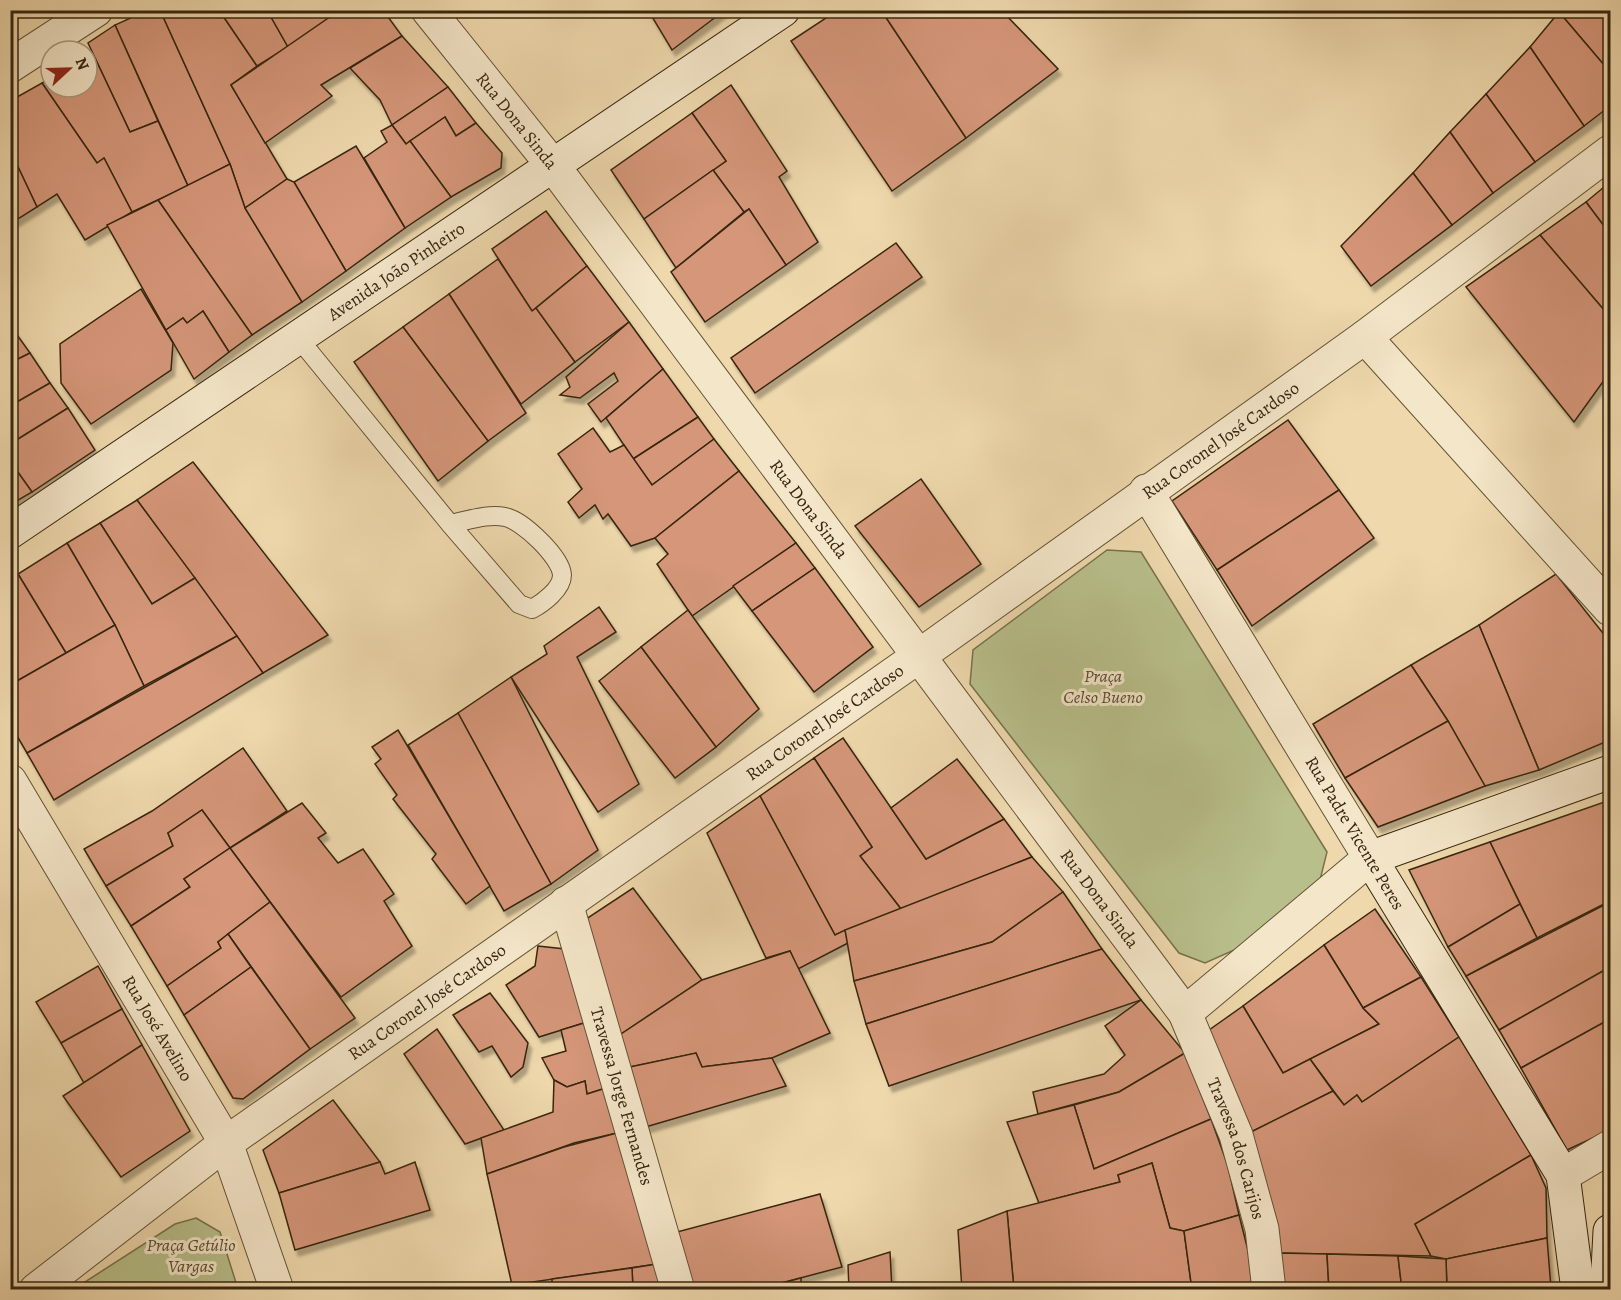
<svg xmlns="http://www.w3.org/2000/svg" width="1621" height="1300" font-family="Alegreya,serif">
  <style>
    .green { fill: #b8bf8a; stroke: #78724c; stroke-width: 1.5 }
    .building { fill: #d59679; stroke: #37250f; stroke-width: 1.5; filter: url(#shadow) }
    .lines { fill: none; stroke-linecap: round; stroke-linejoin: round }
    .lane-casing { stroke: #655236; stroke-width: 20 }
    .street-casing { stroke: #655236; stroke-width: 35 }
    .secondary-casing { stroke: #37250f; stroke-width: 35 }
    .lane { stroke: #f4e6c9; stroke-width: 18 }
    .street { stroke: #f4e6c9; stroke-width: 33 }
    .secondary { stroke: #f4e6c9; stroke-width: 33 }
    .labels { text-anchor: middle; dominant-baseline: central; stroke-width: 6; stroke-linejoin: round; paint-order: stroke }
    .street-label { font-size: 18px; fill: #37250f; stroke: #f4e6c9 }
    .park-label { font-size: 18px; font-style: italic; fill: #574c2e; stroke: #f4e6c9 }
  </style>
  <defs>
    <filter id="shadow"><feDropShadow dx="3.5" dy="6" stdDeviation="1.5" flood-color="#0004"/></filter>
  </defs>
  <rect width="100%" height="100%" fill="#eed8ac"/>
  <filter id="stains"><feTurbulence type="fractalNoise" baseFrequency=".00333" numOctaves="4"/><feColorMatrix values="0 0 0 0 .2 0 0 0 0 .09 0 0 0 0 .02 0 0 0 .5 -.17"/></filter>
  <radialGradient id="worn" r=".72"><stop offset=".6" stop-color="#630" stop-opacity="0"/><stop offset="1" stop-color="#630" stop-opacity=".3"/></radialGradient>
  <!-- green -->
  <g class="green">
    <polygon points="1107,550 1141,552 1327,852 1318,888 1241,947 1205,963 1179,953 970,684 973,650"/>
    <polygon points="196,1218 220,1232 238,1289 74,1289 175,1224"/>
  </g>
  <!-- building -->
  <g class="building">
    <polygon points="148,10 160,10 230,164 188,186 115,25"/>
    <polygon points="160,10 219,10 257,66 231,85 287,179 245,208 230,164"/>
    <polygon points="219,10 267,10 288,47 257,66"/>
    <polygon points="267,10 334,10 337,13 288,47"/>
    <polygon points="340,10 383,10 402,36 321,85 332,96 265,143 231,85"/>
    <polygon points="648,10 725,10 672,50"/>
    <polygon points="838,10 881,10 966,138 892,191 791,41"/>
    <polygon points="881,10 1001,10 1058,69 966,138"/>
    <polygon points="1560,10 1610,10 1610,72 1559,12"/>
    <polygon points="1559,12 1610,72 1610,106 1584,126 1530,47"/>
    <polygon points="115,25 158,121 130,132 88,43"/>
    <polygon points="402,36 448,87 392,125 380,100 350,68"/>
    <polygon points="1530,47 1584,126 1535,162 1486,94"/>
    <polygon points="95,58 130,132 158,121 188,186 132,212 104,158 97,163 42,83 51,78 51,87 87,87 87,62"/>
    <polygon points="42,83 97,163 104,158 132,212 85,240 57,194 37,207 10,150 10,101"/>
    <polygon points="731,85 787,171 779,177 818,242 786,265 749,209 744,212 713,170 726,161 692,113"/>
    <polygon points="448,87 476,123 456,136 445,117 406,144 392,125"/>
    <polygon points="1486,94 1535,162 1493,193 1450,132"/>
    <polygon points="692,113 726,161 644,219 611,170"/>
    <polygon points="445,117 456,136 476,123 502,153 501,168 451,197 410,141"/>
    <polygon points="392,125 406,144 410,141 451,197 405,228 364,158 387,142 381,131"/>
    <polygon points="1450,132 1493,193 1452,225 1413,173"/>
    <polygon points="356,146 405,228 346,271 294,182"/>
    <polygon points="10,150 37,207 10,224"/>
    <polygon points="230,164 245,208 302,302 252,335 158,200"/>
    <polygon points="713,170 744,212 676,268 644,219"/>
    <polygon points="1413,173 1452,225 1371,286 1341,246"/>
    <polygon points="287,179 294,182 346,271 302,302 245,208"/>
    <polygon points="1610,182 1610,234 1586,202"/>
    <polygon points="158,200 252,335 229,352 203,311 187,323 183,318 166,330 107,225"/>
    <polygon points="1586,202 1610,234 1610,317 1540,235"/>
    <polygon points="749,209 786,265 705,322 671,272"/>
    <polygon points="546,211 587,266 532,311 492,249"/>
    <polygon points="1540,235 1610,317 1610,372 1574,422 1466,287"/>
    <polygon points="896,243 922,277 755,393 731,358"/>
    <polygon points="498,259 532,311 536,308 575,362 521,404 449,294"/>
    <polygon points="587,266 629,322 575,362 536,308"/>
    <polygon points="141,289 173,343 171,370 91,424 61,383 60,344"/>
    <polygon points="449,294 526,413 488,441 403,327"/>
    <polygon points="203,311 229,352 194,379 166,330 183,318 187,323"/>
    <polygon points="629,322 663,369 601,422 588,404 618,381 614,373 580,398 560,395 570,387 566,377"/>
    <polygon points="10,325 30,353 10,363"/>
    <polygon points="403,327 488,441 438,481 354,362"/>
    <polygon points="30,353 50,383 10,406 10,363"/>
    <polygon points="663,369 698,417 633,459 606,418"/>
    <polygon points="50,383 68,408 10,444 10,406"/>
    <polygon points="68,408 95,450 32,492 10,461 10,444"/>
    <polygon points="698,417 714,439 652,485 633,459"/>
    <polygon points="1288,420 1339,490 1217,570 1172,501"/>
    <polygon points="593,428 610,452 624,445 652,485 714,439 739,471 655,538 631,546 608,514 603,519 595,505 579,518 568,502 582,489 558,454"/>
    <polygon points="10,461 32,492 10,505"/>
    <polygon points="193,462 328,635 263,673 137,500"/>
    <polygon points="739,471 796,543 692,616 657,564 668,554 655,538"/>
    <polygon points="921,479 981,564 919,607 855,526"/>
    <polygon points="1339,490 1374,538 1252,626 1217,570"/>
    <polygon points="137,500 195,578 152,604 100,523"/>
    <polygon points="100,523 152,604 195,578 237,636 144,686 115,625 67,543"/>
    <polygon points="67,543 115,625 66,653 18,574"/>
    <polygon points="796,543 815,568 752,611 733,586"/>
    <polygon points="815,568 873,647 814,692 752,611"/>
    <polygon points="18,574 66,653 10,685 10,580"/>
    <polygon points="1556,574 1610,642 1610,740 1539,770 1479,625"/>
    <polygon points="599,607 616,632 577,657 639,784 598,812 511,677 547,654 544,646"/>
    <polygon points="688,610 759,709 716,747 641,647"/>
    <polygon points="115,625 144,686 27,753 10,724 10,685"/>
    <polygon points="1479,625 1539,770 1485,786 1448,721 1411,665"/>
    <polygon points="237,636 263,673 54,800 27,753"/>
    <polygon points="641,647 716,747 675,778 599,681"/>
    <polygon points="1411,665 1448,721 1345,778 1313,724"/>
    <polygon points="511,677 598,850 551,884 458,713"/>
    <polygon points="458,713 551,884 504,911 408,745"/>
    <polygon points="1448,721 1485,786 1378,827 1345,778"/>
    <polygon points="398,730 490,886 466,904 432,859 436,854 393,799 397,795 375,764 381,759 372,747"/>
    <polygon points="843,738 926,859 1004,819 1032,857 901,909 860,856 872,847 814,758"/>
    <polygon points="243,748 287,811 230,848 202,810 168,833 173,846 106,886 84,849 152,811"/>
    <polygon points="814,758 872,847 860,856 901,909 835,935 760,796"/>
    <polygon points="957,759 1004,819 926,859 891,808"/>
    <polygon points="760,796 835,935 845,930 848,943 798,969 790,951 766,958 707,833"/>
    <polygon points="1610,800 1610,901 1537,938 1490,842"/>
    <polygon points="302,803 326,833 318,838 338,863 363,849 394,894 384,901 412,946 341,997 230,848"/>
    <polygon points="202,810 230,848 184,879 190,887 131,926 106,886 173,846 168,833"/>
    <polygon points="1490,842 1520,904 1448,947 1409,870"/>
    <polygon points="230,848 270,902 218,942 221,948 167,986 131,926 190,887 184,879"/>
    <polygon points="1032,857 1063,892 992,942 854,981 845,930"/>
    <polygon points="633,888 702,980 621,1034 583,921"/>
    <polygon points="1063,892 1102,949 866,1024 854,981 992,942"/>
    <polygon points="270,902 355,1018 310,1049 228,934"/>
    <polygon points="1610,902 1610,967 1499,1030 1466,976"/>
    <polygon points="1520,904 1537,938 1466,976 1448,947"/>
    <polygon points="1375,909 1421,977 1363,1008 1324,945"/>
    <polygon points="228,934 251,967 184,1015 167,986 221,948 218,942"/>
    <polygon points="1324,945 1363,1008 1379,1024 1283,1073 1243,1006"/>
    <polygon points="538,946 565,949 584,1023 539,1037 506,985 535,966"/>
    <polygon points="1102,949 1141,1000 889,1086 866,1024"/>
    <polygon points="790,951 830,1033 772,1058 702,1067 696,1053 625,1068 621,1034 702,980"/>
    <polygon points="98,966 122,1009 61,1043 36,1002"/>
    <polygon points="251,967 310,1049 243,1099 233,1098 184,1015"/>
    <polygon points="1610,967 1610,1019 1521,1068 1499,1030"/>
    <polygon points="1421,977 1459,1037 1362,1102 1357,1095 1344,1105 1310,1059 1379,1024 1363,1008"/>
    <polygon points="490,993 528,1043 523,1067 511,1077 492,1046 479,1052 453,1015"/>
    <polygon points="1141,1000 1185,1053 1119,1092 1038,1114 1033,1092 1104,1074 1125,1055 1105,1026"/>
    <polygon points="1243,1006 1283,1073 1310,1059 1333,1091 1247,1134 1202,1035"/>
    <polygon points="122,1009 142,1045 84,1083 61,1043"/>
    <polygon points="1610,1019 1610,1130 1567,1150 1521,1068"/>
    <polygon points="584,1023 606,1088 587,1094 585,1081 567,1087 554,1080 542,1058 566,1051 561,1030"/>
    <polygon points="437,1029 504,1130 465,1144 404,1054"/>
    <polygon points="1459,1037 1531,1155 1415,1224 1431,1256 1276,1253 1247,1134 1333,1091 1344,1105 1357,1095 1362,1102"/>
    <polygon points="142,1045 190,1131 121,1177 63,1096"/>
    <polygon points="696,1053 702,1067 772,1058 786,1086 642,1128 625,1068"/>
    <polygon points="1185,1053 1211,1119 1094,1169 1074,1105 1119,1092"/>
    <polygon points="554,1080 567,1087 585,1081 587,1094 606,1088 617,1133 574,1143 487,1174 481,1138 553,1112"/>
    <polygon points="333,1100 380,1162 279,1193 263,1150"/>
    <polygon points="1074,1105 1094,1169 1211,1119 1228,1166 1239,1215 1184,1231 1170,1228 1152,1163 1118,1175 1120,1182 1039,1203 1007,1122"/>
    <polygon points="617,1133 657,1264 512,1285 487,1174 564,1147"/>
    <polygon points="1531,1155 1546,1188 1547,1238 1446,1259 1431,1256 1415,1224"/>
    <polygon points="380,1162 385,1174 415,1162 430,1210 295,1250 279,1193"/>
    <polygon points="1152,1163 1170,1228 1184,1231 1192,1290 1014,1290 1007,1211 1120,1182 1118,1175"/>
    <polygon points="820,1194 842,1267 755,1290 693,1290 677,1232"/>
    <polygon points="1007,1211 1014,1290 962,1290 958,1230"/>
    <polygon points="1239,1215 1258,1290 1192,1290 1184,1231"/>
    <polygon points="1547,1238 1551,1288 1447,1290 1446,1259"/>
    <polygon points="890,1252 892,1290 849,1290 848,1265"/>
    <polygon points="1276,1253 1327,1254 1329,1290 1280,1290"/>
    <polygon points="1327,1254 1398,1256 1402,1290 1329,1290"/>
    <polygon points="1398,1256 1446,1259 1447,1290 1402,1290"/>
    <polygon points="657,1264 664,1290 633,1290 632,1268"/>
    <polygon points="632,1268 633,1290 552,1290 552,1279"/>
    <polygon points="801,1278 801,1290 755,1290"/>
  </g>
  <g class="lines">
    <!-- lane casing -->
    <g class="lane-casing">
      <path id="lane" d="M299 339 450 524 519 604 532 609C543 603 562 589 562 575 561 557 522 520 505 517 488 513 467 521 450 524"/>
    </g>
    <!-- street casing -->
    <g class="street-casing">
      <g id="street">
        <path id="s1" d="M428 10 554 167 1185 1013 1236 1135 1262 1229 1269 1290"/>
        <polyline points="10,66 96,10"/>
        <polyline points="1365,337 1610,609"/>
        <polyline points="1146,491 1370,858 1185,1013"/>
        <path id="s2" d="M10 781 226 1143 277 1290"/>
        <path id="s3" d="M566 903 678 1290"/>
        <polyline points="1563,1175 1610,1147"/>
        <path id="s4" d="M36 1290 226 1143 919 656 1365 337 1610 152"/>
      </g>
    </g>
    <!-- secondary casing -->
    <g class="secondary-casing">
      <g id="secondary">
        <path id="s5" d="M10 532 783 10"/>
        <polyline points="1578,1290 1563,1175 1370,858 1610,772"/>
        <polyline points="1607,1290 1610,1231"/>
      </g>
    </g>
    <!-- lane -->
    <use href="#lane" class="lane"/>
    <!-- street -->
    <use href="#street" class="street"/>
    <!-- secondary -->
    <use href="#secondary" class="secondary"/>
  </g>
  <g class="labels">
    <!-- street labels -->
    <g class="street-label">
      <text stroke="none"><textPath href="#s1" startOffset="142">Rua Dona Sinda</textPath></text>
      <text stroke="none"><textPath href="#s5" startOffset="466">Avenida João Pinheiro</textPath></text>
      <text stroke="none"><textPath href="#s4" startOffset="1458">Rua Coronel José Cardoso</textPath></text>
      <text stroke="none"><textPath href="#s1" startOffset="628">Rua Dona Sinda</textPath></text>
      <text stroke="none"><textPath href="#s4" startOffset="972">Rua Coronel José Cardoso</textPath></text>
      <text transform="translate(1355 833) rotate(59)">Rua Padre Vicente Peres</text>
      <text stroke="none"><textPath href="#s1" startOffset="1114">Rua Dona Sinda</textPath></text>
      <text stroke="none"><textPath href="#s4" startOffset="486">Rua Coronel José Cardoso</textPath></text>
      <text stroke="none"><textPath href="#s2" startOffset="288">Rua José Avelino</textPath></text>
      <text stroke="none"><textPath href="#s3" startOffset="201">Travessa Jorge Fernandes</textPath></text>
      <text stroke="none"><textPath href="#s1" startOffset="1402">Travessa dos Carijos</textPath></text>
    </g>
    <!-- park labels -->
    <g class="park-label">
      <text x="1103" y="676">Praça<tspan x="1103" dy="21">Celso Bueno</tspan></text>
      <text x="191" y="1245">Praça Getúlio<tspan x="191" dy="21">Vargas</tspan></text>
    </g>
  </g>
  <!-- margin -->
  <rect width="1621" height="1300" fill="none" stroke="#eed8ac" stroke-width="36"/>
  <rect x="12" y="12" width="1597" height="1276" fill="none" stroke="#37250f" stroke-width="3"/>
  <rect x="18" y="18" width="1585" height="1264" fill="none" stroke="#37250f" stroke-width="1.5"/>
  <!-- north arrow -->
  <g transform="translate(69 69) rotate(68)"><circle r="28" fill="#f4e6c9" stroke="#a8997f" stroke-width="1.5"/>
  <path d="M0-4.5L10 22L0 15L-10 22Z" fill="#8f2418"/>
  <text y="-9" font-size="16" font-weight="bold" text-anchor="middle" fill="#37250f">N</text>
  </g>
  <rect width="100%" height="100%" filter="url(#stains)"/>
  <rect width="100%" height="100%" fill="url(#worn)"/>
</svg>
